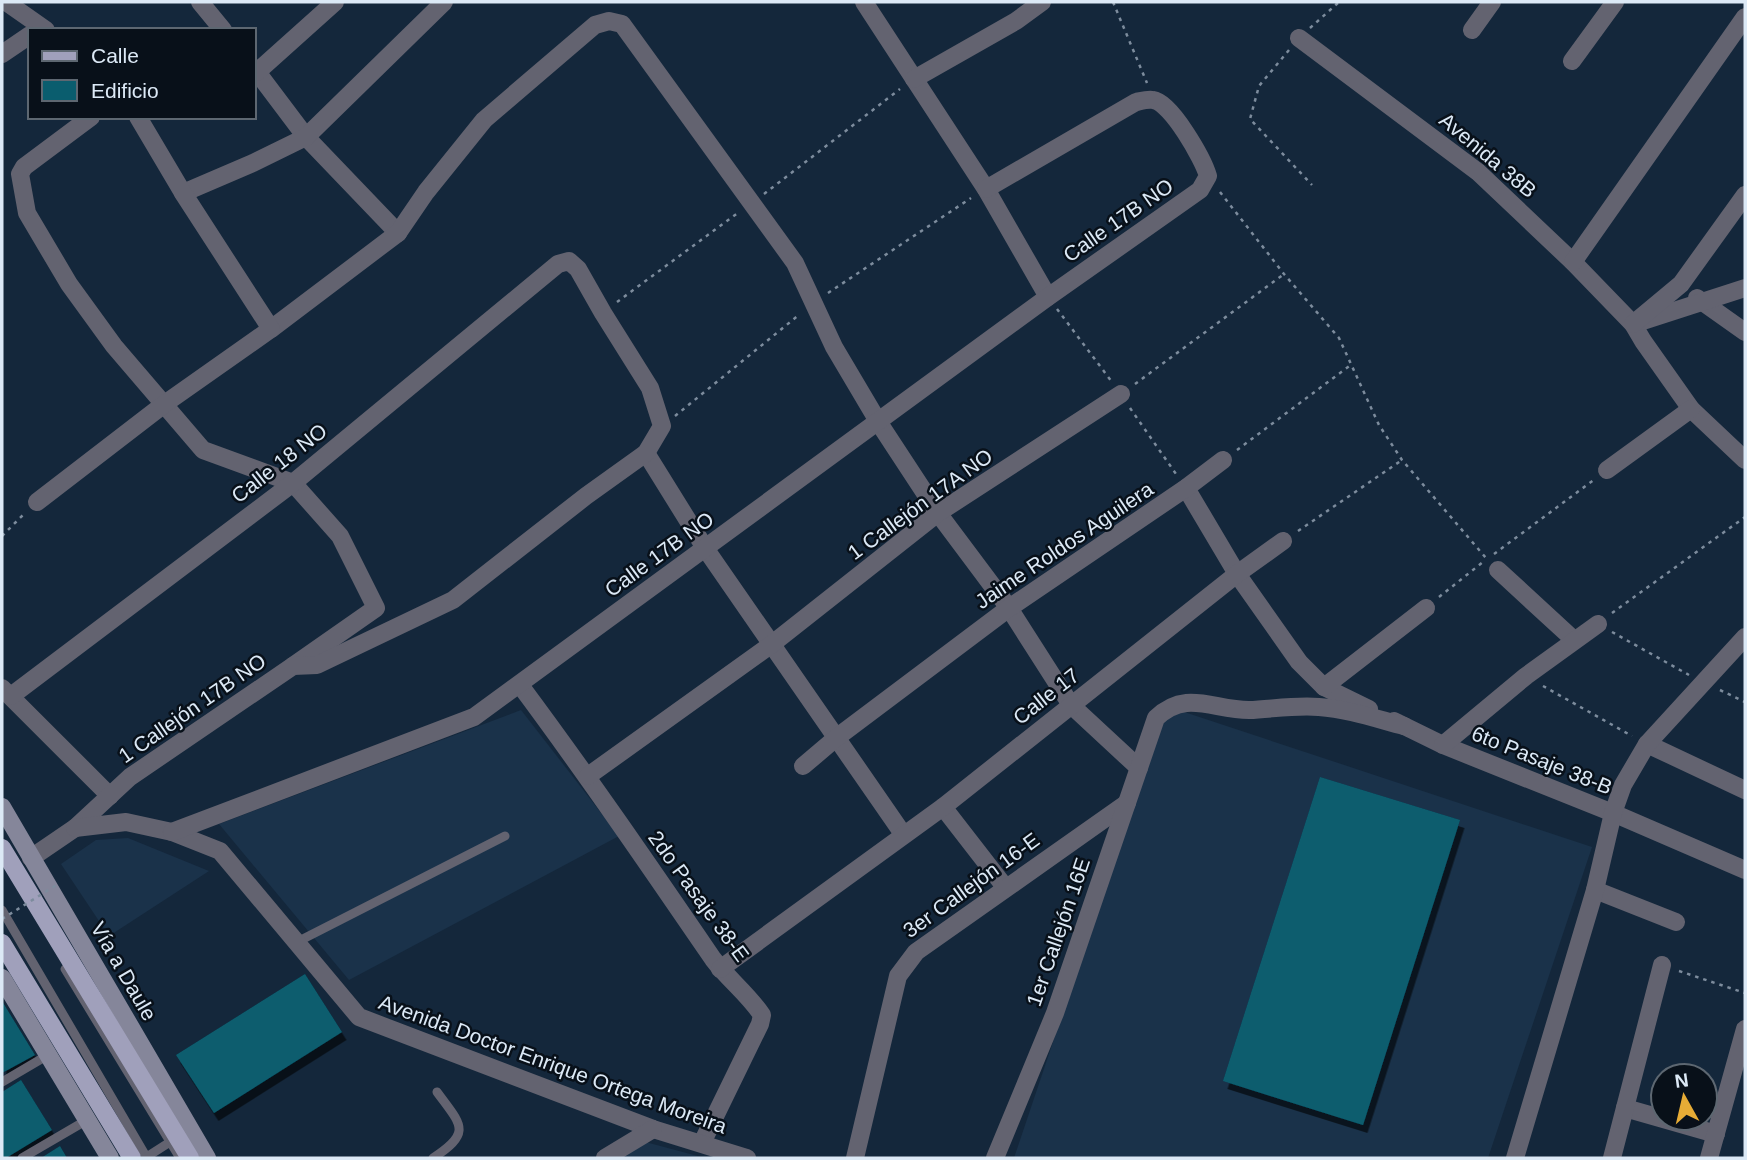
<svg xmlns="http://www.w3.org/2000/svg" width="1747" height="1160" font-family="Helvetica,sans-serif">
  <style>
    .built { fill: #1a324a }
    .building { fill: #0a5d6e; filter: url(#shadow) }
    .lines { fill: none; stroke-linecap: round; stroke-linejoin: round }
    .path { stroke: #7d8c9d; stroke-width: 2.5; stroke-dasharray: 3.5 5; stroke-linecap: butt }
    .service { stroke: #636370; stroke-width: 9 }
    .minor { stroke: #636370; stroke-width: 18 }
    .secondary { stroke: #85869a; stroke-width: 18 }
    .primary { stroke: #a0a0bb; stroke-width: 18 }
    .path-bridge { stroke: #7d8c9d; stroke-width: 2.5; stroke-dasharray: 3.5 5; stroke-linecap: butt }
    .labels { text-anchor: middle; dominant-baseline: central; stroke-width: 5; stroke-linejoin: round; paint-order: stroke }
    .street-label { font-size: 21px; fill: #dce9f6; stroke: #081019 }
  </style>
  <defs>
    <filter id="shadow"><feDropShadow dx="4.5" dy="8" stdDeviation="0" flood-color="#0009"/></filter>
  </defs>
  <rect width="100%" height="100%" fill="#14273b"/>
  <!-- built -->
  <g class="built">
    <polygon points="1166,706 1592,847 1488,1158 1014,1158"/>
    <polygon points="521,710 619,836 349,980 219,824"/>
    <polygon points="128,838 209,871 109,936 61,864 96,840"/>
    <polygon points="638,1140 705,1158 609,1158"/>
  </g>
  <!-- building -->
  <g class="building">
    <polygon points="1320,777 1460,820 1363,1125 1223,1081"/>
    <polygon points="305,974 342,1032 214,1113 176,1055"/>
    <polygon points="2,1001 35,1055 2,1073"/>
    <polygon points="21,1080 52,1130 6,1158 2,1158 2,1092"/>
    <polygon points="60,1146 67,1158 41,1158"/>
  </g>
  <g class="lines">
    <!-- path -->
    <g class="path">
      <polyline points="1113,2 1147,83"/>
      <polyline points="1310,28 1339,2"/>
      <polyline points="1289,50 1259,86 1250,119 1312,185"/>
      <polyline points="1220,192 1284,274 1339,338 1379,425 1402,460 1486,558"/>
      <polyline points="764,194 900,89"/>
      <polyline points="828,293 971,198"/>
      <polyline points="617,302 739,212"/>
      <polyline points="1057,309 1112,382"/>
      <polyline points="1135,384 1284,274"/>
      <polyline points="1130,408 1176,474"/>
      <polyline points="675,416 800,314"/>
      <polyline points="1237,450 1352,364"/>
      <polyline points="1298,531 1402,460"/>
      <polyline points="2,536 24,514"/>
      <polyline points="1494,554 1595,479"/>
      <polyline points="1439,597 1483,562"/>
      <polyline points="1612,613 1745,517"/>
      <polyline points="1612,632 1689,675"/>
      <polyline points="1543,686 1632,736"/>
      <polyline points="1720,690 1745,702"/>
      <polyline points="1679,971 1745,993"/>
    </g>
    <!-- service -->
    <g class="service">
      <polyline points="2,910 147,1158"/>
      <polyline points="297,942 505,836"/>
      <polyline points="65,969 180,1158"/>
      <polyline points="2,1082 48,1055"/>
      <polyline points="22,1158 87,1120"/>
      <polyline points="145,1158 170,1142"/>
      <path d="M433 1158C473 1132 461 1125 437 1092"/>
    </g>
    <!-- minor -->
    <g class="minor">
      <polyline points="6,2 46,30"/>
      <polyline points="200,2 223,30"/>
      <polyline points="864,2 986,189 1048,297"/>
      <polyline points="1472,30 1492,2"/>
      <polyline points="1299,38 1478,172 1573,262 1633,324 1643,341 1691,409 1745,460"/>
      <polyline points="2,54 30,35"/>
      <polyline points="1572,61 1615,2"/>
      <polyline points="254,68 306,137 398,233"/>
      <polyline points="257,72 335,2"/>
      <polyline points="914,79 1016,21 1042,2"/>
      <polyline points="91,117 24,167 20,174 27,213 69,284 114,346 203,450 293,483 340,536 376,608 293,666"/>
      <polyline points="183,193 253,163 306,137 444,2"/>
      <polyline points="1573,262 1745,17"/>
      <polyline points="1697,298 1745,332"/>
      <polyline points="1643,321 1745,288"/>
      <polyline points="1633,324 1681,284 1745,195"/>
      <polyline points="271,329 398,233 426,192 484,120 595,25 609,21 622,24 795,263 834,347 879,423 938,513 1009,608 1071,705 1139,768"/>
      <polyline points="646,453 705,548 903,834"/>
      <polyline points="1607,470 1691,409"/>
      <polyline points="1186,488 1237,574 1299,662 1324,687 1369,709"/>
      <polyline points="37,502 163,405 271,329 183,193 138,117"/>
      <polyline points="1498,570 1573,639"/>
      <path d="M520 685C587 775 650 867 713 959 728 979 748 994 762 1015L760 1024 702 1143"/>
      <polyline points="1324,687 1426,608"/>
      <polyline points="2,688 110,796"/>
      <polyline points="11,696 293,483 558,264 569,261 578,269 603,313 650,388 662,426 646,453 586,496 453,600 317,665 293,666 130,777 75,828 31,858"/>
      <polyline points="1394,721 1443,745 1613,813 1745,870"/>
      <polyline points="1647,744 1745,790"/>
      <polyline points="1443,745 1526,676 1598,624"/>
      <polyline points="803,766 836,738 1009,608 1186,488 1223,460"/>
      <polyline points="588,776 772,644 938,513 1121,394"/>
      <polyline points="943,807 1005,887"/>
      <polyline points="75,828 126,822 172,832 220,851 359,1017 653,1129 747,1158"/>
      <path d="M172 832 474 717 1048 297 1200 190 1208 176C1203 159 1171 102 1153 100 1148 99 1141 101 1136 102L986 189"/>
      <polyline points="1595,890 1676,922"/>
      <polyline points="720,969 943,807 1237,574 1283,541"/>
      <polyline points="1625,1108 1716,1134"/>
      <polyline points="605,1158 653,1129"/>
      <polyline points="855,1158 898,976 916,952 1127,803"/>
      <path d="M995 1158 1055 1013 1156 718C1186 689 1213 710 1249 710 1272 709 1296 705 1319 707 1348 709 1377 719 1404 726"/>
      <polyline points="1515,1158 1595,890 1613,813 1623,785 1647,744 1745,637"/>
      <polyline points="1612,1158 1662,965"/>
      <polyline points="1709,1158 1745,1029"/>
    </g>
    <!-- secondary -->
    <g class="secondary">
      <polyline points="2,807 207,1158"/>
      <polyline points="2,978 110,1158"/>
    </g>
    <!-- primary -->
    <g class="primary">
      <polyline points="2,848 190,1158"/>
      <polyline points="2,943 132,1158"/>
    </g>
    <!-- path-bridge -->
    <polyline class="path-bridge" points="2,919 58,884"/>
  </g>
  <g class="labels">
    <!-- street labels -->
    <g class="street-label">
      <text transform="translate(1488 155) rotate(40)">Avenida 38B</text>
      <text transform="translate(1118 220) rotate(-35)">Calle 17B NO</text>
      <text transform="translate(279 463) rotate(-38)">Calle 18 NO</text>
      <text transform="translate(920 504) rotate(-36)">1 Callejón 17A NO</text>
      <text transform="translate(1064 545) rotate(-34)">Jaime Roldos Aguilera</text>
      <text transform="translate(659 554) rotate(-36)">Calle 17B NO</text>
      <text transform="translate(1046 696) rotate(-38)">Calle 17</text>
      <text transform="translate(192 708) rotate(-35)">1 Callejón 17B NO</text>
      <text transform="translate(1542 760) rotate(22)">6to Pasaje 38-B</text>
      <text transform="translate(971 885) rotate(-36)">3er Callejón 16-E</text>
      <text transform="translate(699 896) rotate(54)">2do Pasaje 38-E</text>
      <text transform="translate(1058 932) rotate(-71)">1er Callejón 16E</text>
      <text transform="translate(124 971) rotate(60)">Vía a Daule</text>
      <text transform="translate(553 1064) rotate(20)">Avenida Doctor Enrique Ortega Moreira</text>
    </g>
  </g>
  <!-- border -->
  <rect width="1747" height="1160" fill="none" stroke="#dce9f6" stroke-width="7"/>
  <!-- legend -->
  <rect x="28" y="28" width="228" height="91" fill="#081019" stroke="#5d6771" stroke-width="2"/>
  <rect x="42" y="51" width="35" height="10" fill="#a0a0bb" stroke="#5d6771" stroke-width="2"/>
  <text x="91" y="63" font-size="21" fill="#dce9f6">Calle</text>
  <rect x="42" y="80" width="35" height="21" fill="#0a5d6e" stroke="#5d6771" stroke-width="2"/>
  <text x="91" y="98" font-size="21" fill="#dce9f6">Edificio</text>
  <!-- north arrow -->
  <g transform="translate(1684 1097) rotate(352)"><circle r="33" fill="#081019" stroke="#5d6771" stroke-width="2"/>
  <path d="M0-5L12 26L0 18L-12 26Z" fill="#e6ac36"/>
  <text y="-10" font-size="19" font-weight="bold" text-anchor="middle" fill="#dce9f6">N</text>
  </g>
</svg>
